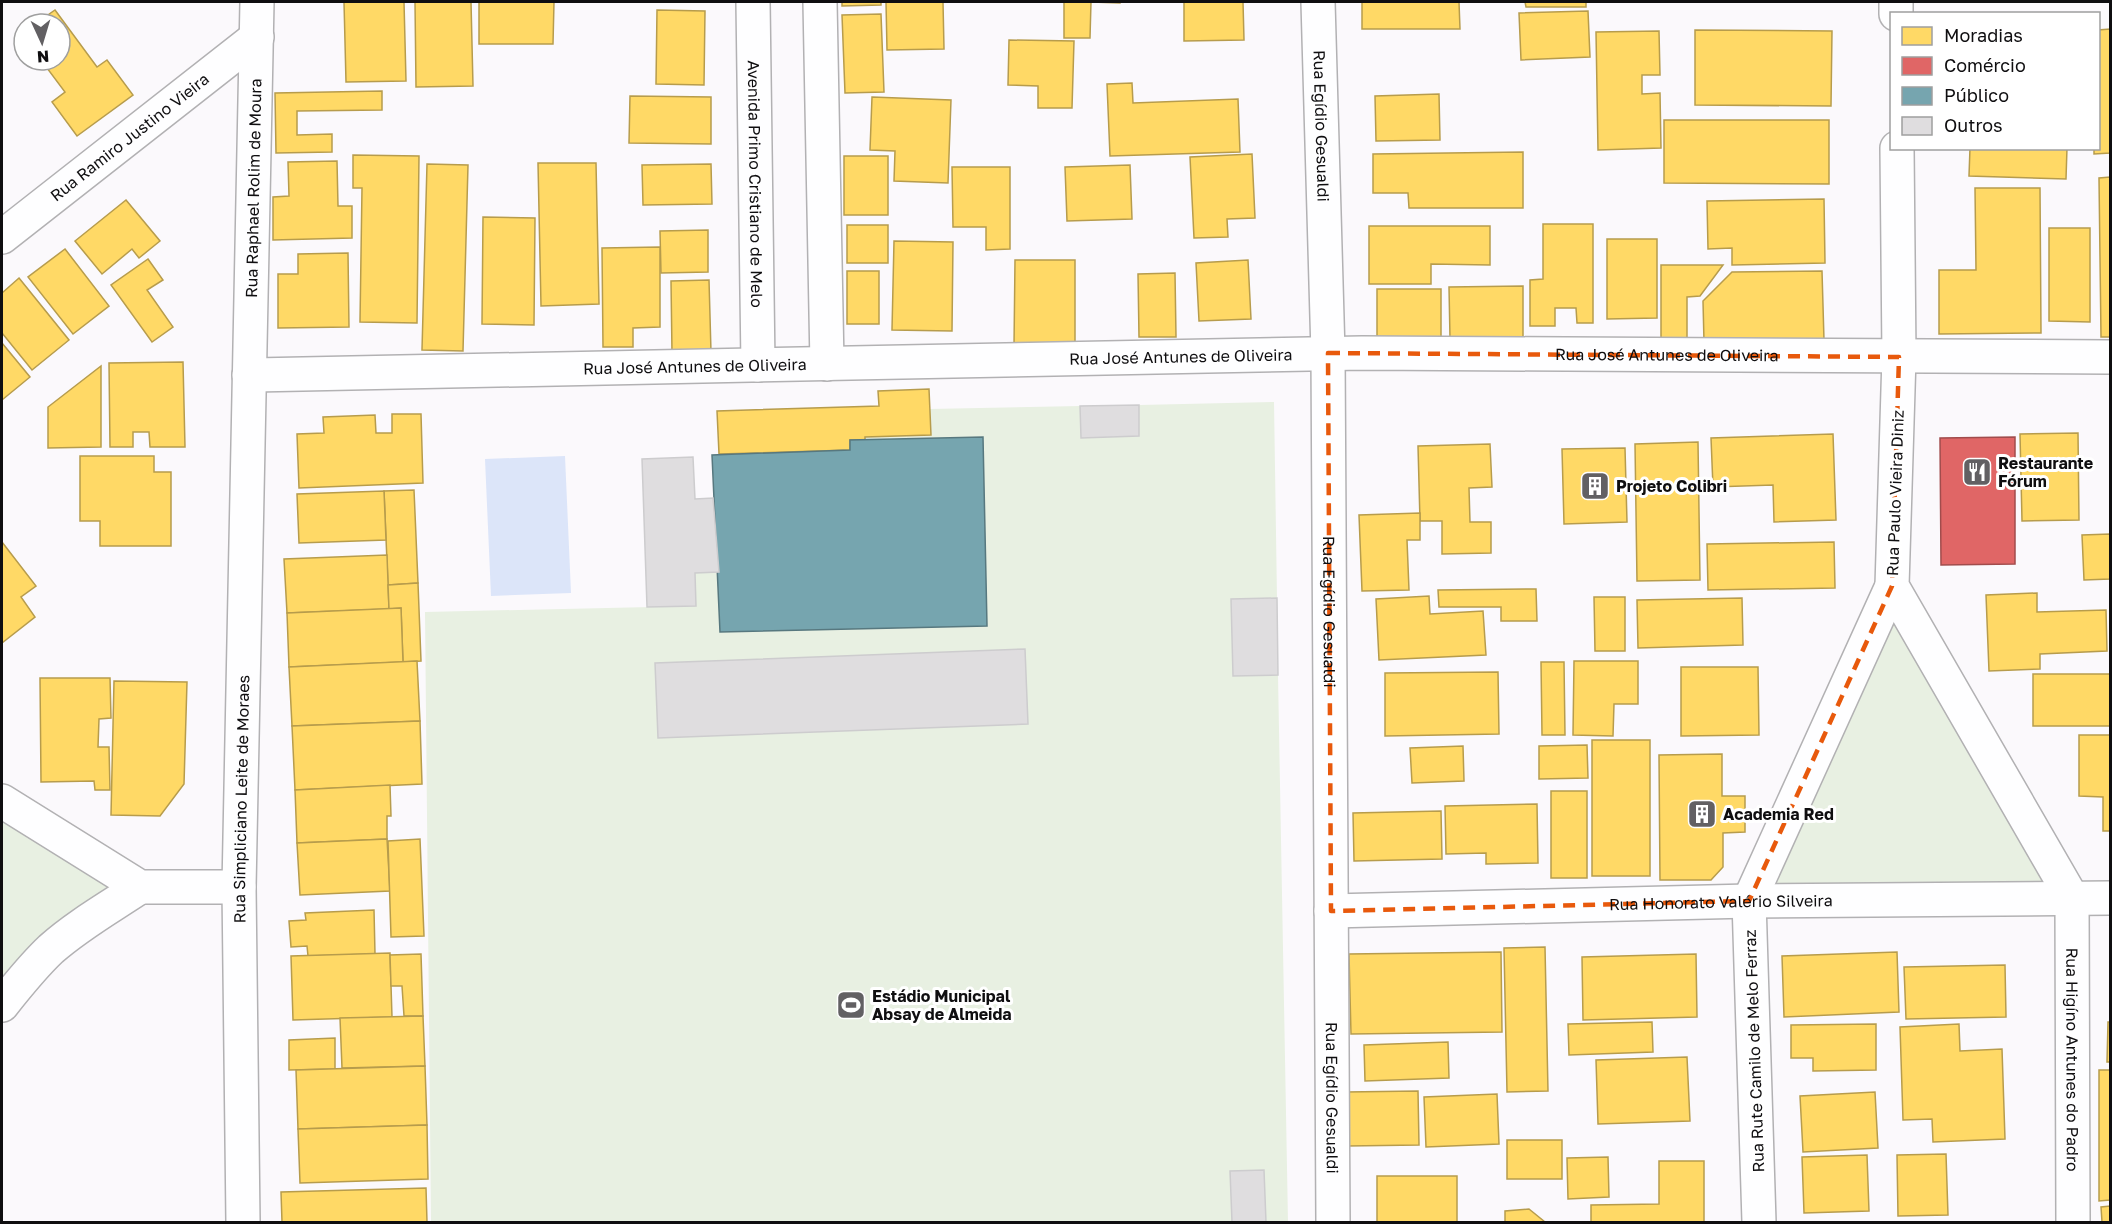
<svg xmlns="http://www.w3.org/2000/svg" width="2112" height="1224" font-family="'Golos Text',sans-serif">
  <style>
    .green { fill: #e8f0e2 }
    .water { fill: #dce5f9 }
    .homes { fill: #ffd966; stroke: #b79c4c; stroke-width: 1.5 }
    .shops { fill: #e06666; stroke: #a14c4c; stroke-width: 1.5 }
    .public { fill: #76a5af; stroke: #57787f; stroke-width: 1.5 }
    .building { fill: #dfdddf; stroke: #cdccce; stroke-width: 1.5 }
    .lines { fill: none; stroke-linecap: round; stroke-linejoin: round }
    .minor-casing { stroke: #b2b1b3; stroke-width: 36 }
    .minor { stroke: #fefeff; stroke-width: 33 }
    .marked { fill: none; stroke: #e8590c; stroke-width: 4.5; stroke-dasharray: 12 8; stroke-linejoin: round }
    .labels { text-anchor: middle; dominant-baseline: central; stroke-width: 6; stroke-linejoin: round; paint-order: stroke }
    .street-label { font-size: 16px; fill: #0f0e10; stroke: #fff }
    .poi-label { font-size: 16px; font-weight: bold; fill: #0f0e10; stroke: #fff; text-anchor: start }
  </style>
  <rect width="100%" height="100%" fill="#fbf9fc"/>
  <!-- green -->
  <g class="green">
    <polygon points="1274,402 1277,598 1231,599 1233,675 1278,675 1288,1222 431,1222 425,612 695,606 695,573 719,572 720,632 986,626 865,440 865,437 929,409 1080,406 1081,438 1139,436 1139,405"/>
    <polygon points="1892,610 2049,887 1755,896"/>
    <polygon points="2,810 117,884 2,996"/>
  </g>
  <!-- water -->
  <polygon class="water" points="565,456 571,593 491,596 485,459"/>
  <!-- homes -->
  <g class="homes">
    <polygon points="344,2 404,2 406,81 346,82"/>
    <polygon points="415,2 471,2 473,86 416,87"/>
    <polygon points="479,2 554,2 553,44 479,44"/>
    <polygon points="842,2 881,2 881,5 842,6"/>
    <polygon points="886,2 943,2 944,49 887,50"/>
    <polygon points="1064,2 1120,2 1120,3 1091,2 1090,38 1064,38"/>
    <polygon points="1184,2 1243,2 1244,40 1184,41"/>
    <polygon points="1362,2 1459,2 1460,29 1362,29"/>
    <polygon points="1525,2 1586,2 1586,7 1526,7"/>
    <polygon points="55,10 97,67 107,60 133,95 77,136 52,102 65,92 41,60 60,60 60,24 35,24"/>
    <polygon points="657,10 705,11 704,85 656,84"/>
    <polygon points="1588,11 1590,57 1521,60 1519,13"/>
    <polygon points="881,14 884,92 845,93 842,15"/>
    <polygon points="2110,29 2110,153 2094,154 2094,148 2098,148 2098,30"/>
    <polygon points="1695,30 1832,31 1831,106 1695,105"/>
    <polygon points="1659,31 1660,75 1642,75 1642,94 1660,93 1661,148 1598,150 1596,32"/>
    <polygon points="1009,40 1074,41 1072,108 1038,108 1038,86 1008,85"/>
    <polygon points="1132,83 1133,103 1238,99 1240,152 1110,156 1107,84"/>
    <polygon points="382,91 382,110 297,111 297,135 332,134 332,152 276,153 275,93"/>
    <polygon points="1439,94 1440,140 1376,141 1375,96"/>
    <polygon points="630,96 711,97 711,144 629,143"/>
    <polygon points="872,97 951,100 948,183 894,181 895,151 870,150"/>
    <polygon points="1664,120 1829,120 1829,184 1664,183"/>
    <polygon points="1970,148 2067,148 2066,179 1969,176"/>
    <polygon points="1523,152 1523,208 1409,208 1408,193 1373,193 1373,154"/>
    <polygon points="1252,154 1255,218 1227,219 1228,237 1194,238 1190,157"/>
    <polygon points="353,155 419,156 417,323 360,322 362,188 353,188"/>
    <rect x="844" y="156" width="44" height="59"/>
    <polygon points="337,161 338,206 352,206 352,238 273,240 273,197 289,196 288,162"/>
    <polygon points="538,163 596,163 599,304 541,306"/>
    <polygon points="427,164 468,165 463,351 422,350"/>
    <polygon points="711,164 712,204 643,205 642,165"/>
    <polygon points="1130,165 1132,219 1067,221 1065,167"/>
    <polygon points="952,167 1010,167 1010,249 986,250 986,227 953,227"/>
    <polygon points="2110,177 2110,337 2101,337 2099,178"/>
    <polygon points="1975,188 2040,188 2041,333 1939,334 1939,270 1976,270"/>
    <polygon points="1824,199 1825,263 1732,265 1732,248 1708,249 1707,201"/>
    <polygon points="126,200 160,241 139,258 132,249 102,274 75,241"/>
    <polygon points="483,217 535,218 534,325 482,324"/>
    <polygon points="1543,224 1593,224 1593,323 1577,323 1576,308 1555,308 1555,326 1530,326 1530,280 1543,279"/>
    <rect x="847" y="225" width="41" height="38"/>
    <polygon points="1369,226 1490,226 1490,265 1431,264 1431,284 1369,284"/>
    <polygon points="2049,228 2090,228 2090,322 2049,321"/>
    <polygon points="708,230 708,272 661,273 660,231"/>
    <polygon points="1607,239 1657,239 1657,318 1607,319"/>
    <polygon points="894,241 953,242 952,331 892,330"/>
    <polygon points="660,247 660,327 633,328 633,347 603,347 602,248"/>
    <polygon points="65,249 109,306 73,334 28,277"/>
    <polygon points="348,253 349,327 278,328 278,274 298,274 298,254"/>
    <polygon points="148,259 163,280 147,290 173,327 152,342 111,285"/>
    <polygon points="1015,260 1075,260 1075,348 1014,347"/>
    <polygon points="1248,260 1251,319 1199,321 1196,263"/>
    <polygon points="1661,265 1723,265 1700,296 1687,297 1687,341 1661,341"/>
    <rect x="847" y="271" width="32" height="53"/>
    <polygon points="1822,271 1824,340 1704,342 1703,301 1732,272"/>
    <polygon points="1175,273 1176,337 1139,337 1138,274"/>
    <polygon points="19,278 69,340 32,370 2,333 2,293"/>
    <polygon points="709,280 711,352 672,353 671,281"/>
    <polygon points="1523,286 1523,337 1450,338 1449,287"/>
    <rect x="1377" y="289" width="64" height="60"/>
    <polygon points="2,343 30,377 2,400"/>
    <polygon points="183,362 185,447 150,447 149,432 133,432 133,447 110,447 109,363"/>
    <polygon points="101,366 101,447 48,448 48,407"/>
    <polygon points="929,389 931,435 865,437 865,440 850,440 850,450 719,454 717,411 879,406 878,391"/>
    <polygon points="392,414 421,414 423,483 299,488 297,434 324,433 323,417 375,415 376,433 392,433"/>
    <polygon points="2078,433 2079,520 2022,521 2020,434"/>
    <polygon points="1833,434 1836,520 1774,522 1773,485 1713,487 1711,438"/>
    <polygon points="1698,442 1700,580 1637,581 1635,444"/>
    <polygon points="1490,444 1492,487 1469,488 1470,522 1491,522 1491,553 1442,554 1442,521 1420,521 1418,446"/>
    <polygon points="1625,448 1627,522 1564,524 1562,449"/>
    <polygon points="80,456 154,456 154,472 171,472 171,546 100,546 100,521 80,521"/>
    <polygon points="414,490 418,583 388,585 384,491"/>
    <polygon points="384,491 386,540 299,543 297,494"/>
    <polygon points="1420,513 1420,540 1407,540 1409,590 1362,591 1359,515"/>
    <polygon points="2110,534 2110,579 2084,580 2082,535"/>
    <polygon points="2,542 36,586 21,597 35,617 2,643"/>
    <polygon points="1834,542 1835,588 1708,590 1707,544"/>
    <polygon points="387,555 389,609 287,613 284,559"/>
    <polygon points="418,583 421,661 403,662 401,608 389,609 388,585"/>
    <polygon points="1536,589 1537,621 1501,621 1501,607 1439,607 1438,590"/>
    <polygon points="2037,593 2037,612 2106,610 2107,651 2040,654 2040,669 1989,671 1986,595"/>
    <polygon points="1429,596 1430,614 1483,611 1486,655 1379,660 1376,599"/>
    <polygon points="1594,597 1625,597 1625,651 1595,651"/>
    <polygon points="1742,598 1743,645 1638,648 1637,600"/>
    <polygon points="401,608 403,662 289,667 287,613"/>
    <polygon points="417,661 420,721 292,726 289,667"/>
    <polygon points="1574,661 1638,661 1638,704 1614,704 1613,736 1573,735"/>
    <polygon points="1541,662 1564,662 1565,735 1542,735"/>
    <polygon points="1681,667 1758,667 1759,735 1681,736"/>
    <polygon points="1498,672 1499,734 1385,736 1385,673"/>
    <rect x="2033" y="674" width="77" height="52"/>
    <polygon points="40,678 110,678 111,718 99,719 98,747 109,747 110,790 95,790 94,781 41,782"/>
    <polygon points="114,681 187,682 184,784 160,816 111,815"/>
    <polygon points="420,721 422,784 295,790 292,726"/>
    <polygon points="2079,735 2110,735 2110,831 2103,831 2103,797 2079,796"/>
    <rect x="1592" y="740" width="58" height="136"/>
    <polygon points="1587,745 1588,778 1539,779 1539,746"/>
    <polygon points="1463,746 1464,781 1412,783 1410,748"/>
    <polygon points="1722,754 1722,796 1745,796 1745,832 1723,833 1723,867 1711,880 1660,880 1659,755"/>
    <polygon points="390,785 391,816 387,816 387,839 297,843 295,790"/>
    <rect x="1551" y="791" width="36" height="87"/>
    <polygon points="1537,804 1538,863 1486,864 1486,853 1446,854 1445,806"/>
    <polygon points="1441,811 1442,859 1354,861 1353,813"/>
    <polygon points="387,839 390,891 300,895 297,843"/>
    <polygon points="420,839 424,936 391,937 388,841"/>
    <polygon points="374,910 375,954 308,956 307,946 291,947 289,921 306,920 305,913"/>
    <polygon points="1545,947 1548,1091 1507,1092 1504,948"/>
    <polygon points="1501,952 1502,1032 1351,1034 1349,954"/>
    <polygon points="1897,952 1899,1012 1784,1017 1782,956"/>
    <polygon points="390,953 392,1017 293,1020 291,956"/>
    <polygon points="421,954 423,1016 404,1016 402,986 391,986 390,955"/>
    <polygon points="1696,954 1697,1017 1583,1020 1582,957"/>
    <polygon points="2005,965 2006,1017 1906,1019 1904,967"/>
    <polygon points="423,1016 425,1066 342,1068 340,1018"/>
    <polygon points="1652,1022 1653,1052 1569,1055 1568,1024"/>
    <polygon points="2108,1022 2110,1022 2110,1062 2107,1062"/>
    <polygon points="1876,1024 1876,1070 1813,1071 1813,1058 1791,1058 1791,1025"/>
    <polygon points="1959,1024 1960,1051 2002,1049 2005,1139 1933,1142 1932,1119 1903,1120 1900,1027"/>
    <polygon points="335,1038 335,1069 289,1070 289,1040"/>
    <polygon points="1448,1042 1449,1078 1365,1081 1364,1045"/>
    <polygon points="1687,1057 1690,1121 1598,1124 1596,1060"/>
    <polygon points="425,1066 427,1125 298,1129 296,1070"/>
    <polygon points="2099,1070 2110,1070 2110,1200 2099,1201"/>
    <polygon points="1418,1091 1419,1145 1347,1146 1346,1092"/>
    <polygon points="1875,1092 1878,1148 1803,1152 1800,1096"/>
    <polygon points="1497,1094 1499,1144 1426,1147 1424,1097"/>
    <polygon points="427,1125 428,1179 300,1183 298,1129"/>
    <rect x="1507" y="1140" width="55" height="39"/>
    <polygon points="1946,1154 1948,1215 1898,1216 1897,1155"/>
    <polygon points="1867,1155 1869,1211 1804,1213 1802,1157"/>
    <polygon points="1608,1157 1609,1197 1568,1199 1567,1158"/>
    <polygon points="1659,1161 1704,1161 1704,1222 1591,1222 1591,1205 1659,1204"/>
    <rect x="1377" y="1176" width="80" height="46"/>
    <polygon points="426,1188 427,1222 282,1222 281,1192"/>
    <polygon points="2110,1206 2110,1222 2102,1222 2101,1207"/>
    <polygon points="1529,1209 1545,1222 1505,1222 1505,1211"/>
  </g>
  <!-- shops -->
  <polygon class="shops" points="2015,437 2015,564 1941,565 1940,438"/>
  <!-- public -->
  <polygon class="public" points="983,437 987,626 720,632 712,455 850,450 850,440"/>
  <!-- building -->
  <g class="building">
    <polygon points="1139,405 1139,436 1081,438 1080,406"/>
    <polygon points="693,457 695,499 713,498 719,572 695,573 696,606 647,607 642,459"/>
    <polygon points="1277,598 1278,675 1233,676 1231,599"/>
    <polygon points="1025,649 1028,724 658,738 655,663"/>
    <polygon points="1264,1170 1266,1222 1232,1222 1230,1171"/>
  </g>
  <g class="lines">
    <!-- minor casing -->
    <g class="minor-casing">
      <g id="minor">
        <path id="s1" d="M753 2 758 365"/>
        <polyline points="820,2 827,364"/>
        <path id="s2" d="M1318 2 1328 353 1333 1222"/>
        <polyline points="1896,2 1896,14"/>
        <path id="s3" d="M1897 148 1899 357 1892 586 2072 898 2073 1222"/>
        <path id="s4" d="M2 237 257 37"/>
        <path id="s5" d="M249 375 1362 353 2110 357"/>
        <polyline points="2,801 140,887 239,887"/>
        <path id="s6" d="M1331 911 1749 901 2110 898"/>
        <path d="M2 1005C17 986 33 966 51 949 78 925 110 907 140 887"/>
        <path id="s7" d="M243 1222 239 887 257 2"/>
        <polyline points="1759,1222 1749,901 1892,586"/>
      </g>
    </g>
    <!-- minor -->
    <use href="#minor" class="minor"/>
  </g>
  <!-- marked area -->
  <path class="marked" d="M1328 353 1899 357 1892 586 1749 901 1331 911Z"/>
  <!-- icons -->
  <defs>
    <g id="restaurant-square" transform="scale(1.5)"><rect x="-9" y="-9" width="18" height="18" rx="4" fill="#626063" stroke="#fff"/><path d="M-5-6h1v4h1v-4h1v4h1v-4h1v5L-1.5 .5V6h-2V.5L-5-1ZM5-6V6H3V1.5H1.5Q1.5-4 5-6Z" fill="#fff"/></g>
    <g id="building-square" transform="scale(1.5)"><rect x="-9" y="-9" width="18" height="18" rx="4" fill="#626063" stroke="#fff"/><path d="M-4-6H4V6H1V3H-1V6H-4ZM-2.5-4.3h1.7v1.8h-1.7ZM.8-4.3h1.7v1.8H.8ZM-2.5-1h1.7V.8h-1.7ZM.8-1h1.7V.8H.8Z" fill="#fff"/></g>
    <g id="stadium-square" transform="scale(1.5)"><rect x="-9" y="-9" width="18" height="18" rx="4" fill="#626063" stroke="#fff"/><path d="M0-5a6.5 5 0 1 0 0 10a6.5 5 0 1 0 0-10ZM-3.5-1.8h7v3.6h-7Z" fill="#fff"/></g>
  </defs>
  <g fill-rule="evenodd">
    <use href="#restaurant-square" x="1977" y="472"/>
    <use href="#building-square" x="1595" y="486"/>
    <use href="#building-square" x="1702" y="814"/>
    <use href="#stadium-square" x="851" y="1005"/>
  </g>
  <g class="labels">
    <!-- street labels -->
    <g class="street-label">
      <text stroke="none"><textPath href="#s2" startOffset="124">Rua Egídio Gesualdi</textPath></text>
      <text stroke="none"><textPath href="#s4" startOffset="162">Rua Ramiro Justino Vieira</textPath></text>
      <text stroke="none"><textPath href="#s1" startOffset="182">Avenida Primo Cristiano de Melo</textPath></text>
      <text stroke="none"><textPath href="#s7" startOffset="1034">Rua Raphael Rolim de Moura</textPath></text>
      <text stroke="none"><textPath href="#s5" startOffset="1418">Rua José Antunes de Oliveira</textPath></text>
      <text stroke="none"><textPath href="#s5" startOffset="932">Rua José Antunes de Oliveira</textPath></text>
      <text stroke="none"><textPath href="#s5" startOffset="446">Rua José Antunes de Oliveira</textPath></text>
      <text transform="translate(1895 493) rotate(-88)">Rua Paulo Vieira Diniz</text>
      <text stroke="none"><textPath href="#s2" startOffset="610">Rua Egídio Gesualdi</textPath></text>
      <text stroke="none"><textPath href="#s7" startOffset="423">Rua Simpliciano Leite de Moraes</textPath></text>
      <text stroke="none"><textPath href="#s6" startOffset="390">Rua Honorato Valério Silveira</textPath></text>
      <text transform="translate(1754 1051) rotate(-92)">Rua Rute Camilo de Melo Ferraz</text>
      <text stroke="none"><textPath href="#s3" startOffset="960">Rua Higíno Antunes do Padro</textPath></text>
      <text stroke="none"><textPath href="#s2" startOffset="1096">Rua Egídio Gesualdi</textPath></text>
    </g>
    <!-- poi labels -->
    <g class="poi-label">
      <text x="1998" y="463">Restaurante<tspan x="1998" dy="18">Fórum</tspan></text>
      <text x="1616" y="486">Projeto Colibri</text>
      <text x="1723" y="814">Academia Red</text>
      <text x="872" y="996">Estádio Municipal<tspan x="872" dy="18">Absay de Almeida</tspan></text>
    </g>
  </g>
  <!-- border -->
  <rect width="2112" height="1224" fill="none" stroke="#0f0e10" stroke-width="6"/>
  <!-- legend -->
  <rect x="1890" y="12" width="210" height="138" fill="#ffffff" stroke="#9f9f9f" stroke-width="1.5"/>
  <rect x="1902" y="27" width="30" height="18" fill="#ffd966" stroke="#9f9f9f" stroke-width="1.5"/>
  <text x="1944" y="42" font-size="18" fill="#0f0e10">Moradias</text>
  <rect x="1902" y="57" width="30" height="18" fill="#e06666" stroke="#9f9f9f" stroke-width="1.5"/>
  <text x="1944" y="72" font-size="18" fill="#0f0e10">Comércio</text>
  <rect x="1902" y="87" width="30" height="18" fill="#76a5af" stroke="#9f9f9f" stroke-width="1.5"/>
  <text x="1944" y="102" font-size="18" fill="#0f0e10">Público</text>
  <rect x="1902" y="117" width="30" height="18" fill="#dfdddf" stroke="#9f9f9f" stroke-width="1.5"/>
  <text x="1944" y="132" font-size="18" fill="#0f0e10">Outros</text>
  <!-- north arrow -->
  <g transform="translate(42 42) rotate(176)"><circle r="28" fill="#ffffff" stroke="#9f9f9f" stroke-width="1.5"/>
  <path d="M0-4.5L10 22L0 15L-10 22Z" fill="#626063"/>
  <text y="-9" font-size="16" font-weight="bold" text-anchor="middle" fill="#0f0e10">N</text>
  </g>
</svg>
